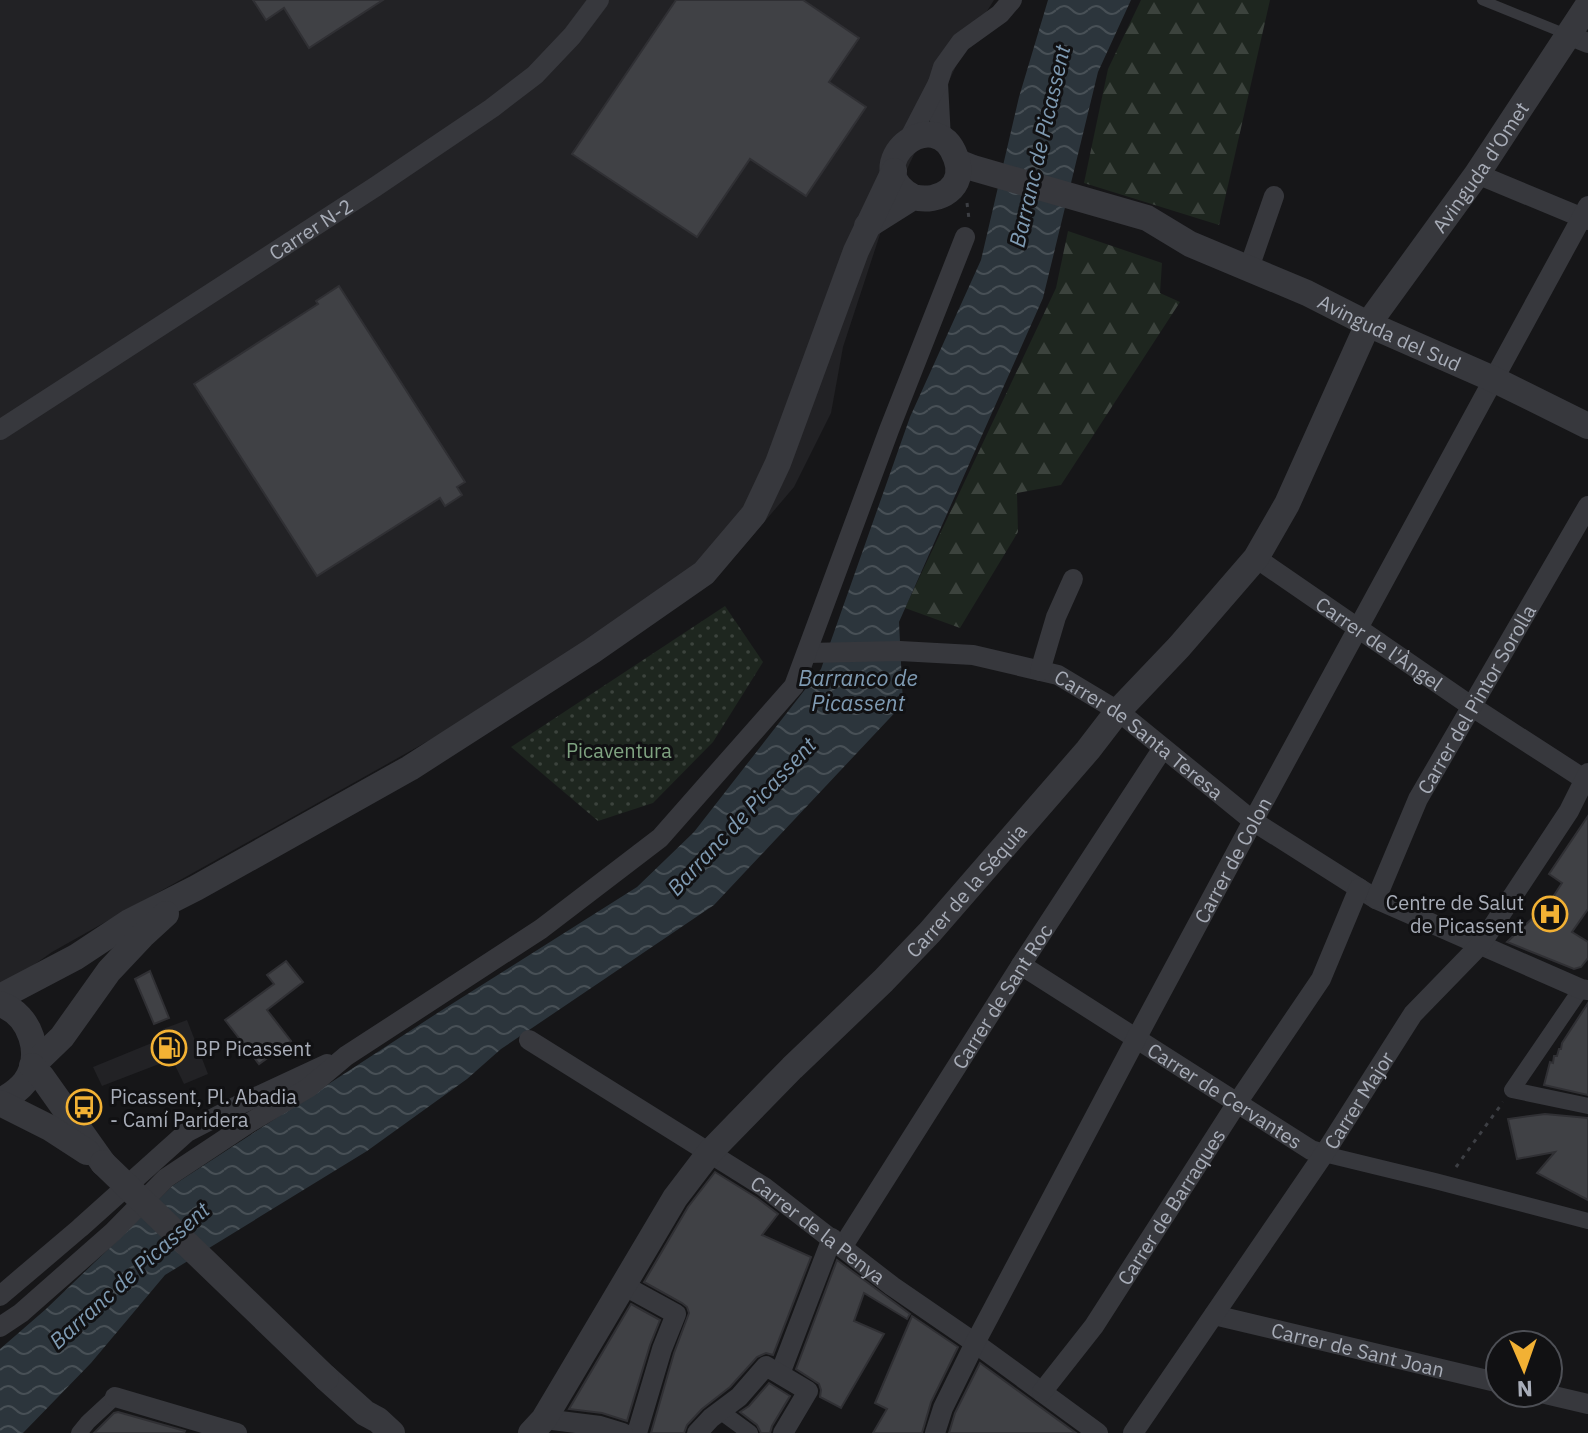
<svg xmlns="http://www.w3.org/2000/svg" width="1588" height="1433" font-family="'IBM Plex Sans',sans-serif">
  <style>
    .built { fill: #222225 }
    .forest { fill: url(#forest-firs) }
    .park { fill: url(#park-dots) }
    .water { fill: url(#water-waves) }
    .building { fill: #404145; stroke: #303034; stroke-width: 2 }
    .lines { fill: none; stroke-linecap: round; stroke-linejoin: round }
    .path { stroke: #3d3f44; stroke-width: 3; stroke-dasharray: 4 6; stroke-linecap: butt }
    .service { stroke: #37383d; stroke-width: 10 }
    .pedestrian { stroke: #37383d; stroke-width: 16 }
    .minor { stroke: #37383d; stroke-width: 20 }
    .tertiary { stroke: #37383d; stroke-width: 26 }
    .tertiary-bridge { stroke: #37383d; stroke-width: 26 }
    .labels { text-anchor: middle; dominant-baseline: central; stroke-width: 6; stroke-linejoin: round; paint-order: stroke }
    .street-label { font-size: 20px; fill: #a8adb8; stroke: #111113 }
    .park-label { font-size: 20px; fill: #7fa381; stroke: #111113 }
    .poi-label { font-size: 20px; fill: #a8adb8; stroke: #111113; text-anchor: start }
    .water-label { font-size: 22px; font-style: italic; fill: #7f9bb3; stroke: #111113 }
  </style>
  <defs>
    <pattern id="forest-firs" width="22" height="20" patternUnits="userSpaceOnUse" patternTransform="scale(2)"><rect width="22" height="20" fill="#1e261f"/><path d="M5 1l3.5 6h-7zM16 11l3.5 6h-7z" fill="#3c433d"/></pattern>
    <pattern id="park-dots" width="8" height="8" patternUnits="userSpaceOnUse" patternTransform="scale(2)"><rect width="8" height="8" fill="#1e261f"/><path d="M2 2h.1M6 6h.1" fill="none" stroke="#3c433d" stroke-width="1.8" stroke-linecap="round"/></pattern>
    <pattern id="water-waves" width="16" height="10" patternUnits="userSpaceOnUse" patternTransform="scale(2)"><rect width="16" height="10" fill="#2c353c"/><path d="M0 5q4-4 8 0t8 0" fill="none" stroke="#485056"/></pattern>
  </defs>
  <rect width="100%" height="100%" fill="#161618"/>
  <!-- built -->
  <g class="built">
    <polygon points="0,0 994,0 967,43 889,207 843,347 831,413 794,487 737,554 437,736 52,952 0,989"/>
    <polygon points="187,1020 208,1074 184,1084 172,1059 102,1086 93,1067 164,1038 163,1029"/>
  </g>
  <!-- forest -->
  <g class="forest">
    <polygon points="1141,0 1270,0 1219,225 1084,183 1108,69"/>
    <polygon points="1068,231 1162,263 1160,293 1180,302 1061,485 1017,493 1018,532 960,628 905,608 1056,288"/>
  </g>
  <!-- park -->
  <polygon class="park" points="725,606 763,662 713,742 653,803 598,821 511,747"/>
  <!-- water -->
  <polygon class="water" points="1048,0 1131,0 1098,72 1043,298 899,622 903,704 714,905 501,1049 467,1079 367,1151 165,1275 91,1363 23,1433 0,1433 0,1349 46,1309 122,1236 172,1186 439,1012 637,887 694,832 821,669 910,417 981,260 1019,97"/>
  <!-- building -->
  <g class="building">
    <polygon points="253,0 383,0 309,48 284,8 266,20"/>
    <polygon points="676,0 803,0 859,38 829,82 866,107 806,196 750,159 697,237 572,154"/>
    <polygon points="339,286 465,482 457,487 462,495 445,506 440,498 317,576 194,384 318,304 316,301"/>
    <polygon points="1588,816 1588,909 1572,932 1588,942 1588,958 1581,967 1574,969 1507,942 1536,915 1540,917 1562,883 1549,874"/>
    <polygon points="286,961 303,982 267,1010 291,1041 259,1064 225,1020 274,984 267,975"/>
    <polygon points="150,971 169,1018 154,1024 135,979"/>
    <polygon points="1588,1003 1588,1095 1544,1085 1550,1062 1553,1063 1554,1056 1557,1056 1559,1049 1561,1049 1562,1043"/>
    <polygon points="1545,1114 1588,1118 1588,1200 1537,1173 1555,1152 1517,1159 1508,1119"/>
    <polygon points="715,1172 757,1198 778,1214 762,1235 811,1257 773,1355 766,1353 757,1357 730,1387 702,1409 687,1425 684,1433 651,1433 674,1353 689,1313 687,1307 682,1303 644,1282 688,1207"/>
    <polygon points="837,1260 910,1314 907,1319 864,1293 854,1321 884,1334 841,1408 820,1397 821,1390 819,1384 796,1369"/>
    <polygon points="631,1304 660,1320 650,1345 627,1421 602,1413 569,1409"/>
    <polygon points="912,1316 958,1347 931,1402 922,1433 873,1433 887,1409 875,1403"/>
    <polygon points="980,1363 1076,1433 949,1433 955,1413"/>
    <polygon points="769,1383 790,1396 772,1426 770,1433 761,1433 757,1425 740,1412 749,1406"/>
    <polygon points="118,1412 185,1431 184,1433 94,1433 114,1413"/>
  </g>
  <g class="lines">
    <!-- path -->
    <g class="path">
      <polyline points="967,203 969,219"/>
      <polyline points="1456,1167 1503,1102"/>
    </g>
    <!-- service -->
    <polyline class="service" points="1482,0 1566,34"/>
    <!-- pedestrian -->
    <g class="pedestrian">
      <polyline points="1581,989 1512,1090 1588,1106"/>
      <polyline points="1324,1154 1435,1181 1588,1221"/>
      <polyline points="720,1411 750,1433"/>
      <polyline points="79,1433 88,1422 115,1397"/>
    </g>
    <!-- minor -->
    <g class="minor">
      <polyline points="1568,35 1588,43"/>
      <polyline points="938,83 941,139"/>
      <polyline points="909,139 938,83 943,67 961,42 1000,14 1012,0"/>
      <polyline points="1477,174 1588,220"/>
      <polyline points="1249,268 1274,196"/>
      <path id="s1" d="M0 430 375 187 492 108 535 75 572 36 599 0"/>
      <path id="s2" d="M1256 558 1471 706 1584 779"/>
      <path id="s3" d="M807 653 900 651 973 655 1058 675 1118 711 1253 821 1376 899 1581 989 1588 990"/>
      <polyline points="1040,671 1056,617 1073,579"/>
      <path id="s4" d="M1376 899 1418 799 1588 506"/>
      <path id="s5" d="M1021 965 1311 1150 1324 1154"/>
      <path id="s6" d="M529 1040 764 1187 892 1286 975 1343 1098 1433"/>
      <path id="s7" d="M843 1246 1021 965 1163 748"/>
      <polyline points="623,1285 676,1314 662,1349 637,1433"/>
      <polyline points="0,1296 80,1228 187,1132 241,1104 327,1064"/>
      <path id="s8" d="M1214 1315 1500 1383"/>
      <polyline points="0,1327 21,1313 113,1232 166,1178 249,1123 308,1088 346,1056 541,929 660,838 794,686 889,430 965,237"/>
      <polyline points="780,1374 832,1238"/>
      <path id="s9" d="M1042 1392 1094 1326 1237 1103 1321 979 1359 888"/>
      <polyline points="1541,1393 1588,1404"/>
      <polyline points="115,1397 237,1433"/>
      <polyline points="544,1419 600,1426 623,1433"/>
      <polyline points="697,1433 711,1418 739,1397 766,1366 808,1391 783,1433"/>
      <path id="s10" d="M935 1433 943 1408 975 1343 1136 1039 1253 821 1588 206"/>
      <path id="s11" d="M1133 1433 1324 1154 1413 1014 1481 944 1569 811 1588 773"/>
    </g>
    <!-- tertiary -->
    <g class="tertiary">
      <path id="s12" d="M958 162 973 168 1147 218 1190 244 1307 293 1368 324 1493 379 1588 426"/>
      <path d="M867 226 913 197C939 204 967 187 956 158 936 99 855 166 913 197"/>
      <polyline points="0,997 76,957 129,922 196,888 410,768 592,651 704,573 754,514 778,463 856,251 894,171"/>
      <path d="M0 1004C31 1015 44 1055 25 1082 18 1091 10 1096 0 1101"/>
      <polyline points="33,1065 62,1037 109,971 142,936 166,914"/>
      <polyline points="32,1066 42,1077 103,1163"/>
      <polyline points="0,1103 50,1128 87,1152"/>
      <polyline points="326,1378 365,1413 378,1420 392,1433"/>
      <path id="s13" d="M531 1433 544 1419 569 1377 675 1198 710 1152 792 1068 883 981 930 932 1088 750 1118 711 1179 647 1256 558 1287 504 1368 324 1477 174 1588 5"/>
    </g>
    <!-- tertiary-bridge -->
    <polyline class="tertiary-bridge" points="103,1163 326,1378"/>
  </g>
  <!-- icons -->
  <defs>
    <g id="hospital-ring" transform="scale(1.8)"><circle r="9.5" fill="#111113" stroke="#f2b134" stroke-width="1.5"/><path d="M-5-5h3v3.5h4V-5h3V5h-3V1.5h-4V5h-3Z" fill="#f2b134"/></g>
    <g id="fuel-ring" transform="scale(1.8)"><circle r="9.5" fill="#111113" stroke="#f2b134" stroke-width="1.5"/><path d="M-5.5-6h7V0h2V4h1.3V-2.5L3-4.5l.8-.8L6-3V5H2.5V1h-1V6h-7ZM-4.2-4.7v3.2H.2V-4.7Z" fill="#f2b134"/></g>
    <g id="bus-ring" transform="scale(1.8)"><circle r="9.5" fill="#111113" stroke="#f2b134" stroke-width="1.5"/><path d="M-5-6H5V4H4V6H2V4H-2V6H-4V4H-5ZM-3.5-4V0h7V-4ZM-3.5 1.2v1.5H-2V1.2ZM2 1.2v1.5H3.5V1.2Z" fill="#f2b134"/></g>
  </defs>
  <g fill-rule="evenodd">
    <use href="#hospital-ring" x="1550" y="914"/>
    <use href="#fuel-ring" x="169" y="1048"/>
    <use href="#bus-ring" x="84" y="1107"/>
  </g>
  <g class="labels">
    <!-- street labels -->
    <g class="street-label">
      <text stroke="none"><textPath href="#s13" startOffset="1594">Avinguda d'Omet</textPath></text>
      <text stroke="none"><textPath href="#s1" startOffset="370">Carrer N-2</textPath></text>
      <text stroke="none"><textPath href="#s12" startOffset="466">Avinguda del Sud</textPath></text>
      <text stroke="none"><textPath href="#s2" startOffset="150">Carrer de l'Àngel</textPath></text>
      <text stroke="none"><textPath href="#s4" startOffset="224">Carrer del Pintor Sorolla</textPath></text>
      <text stroke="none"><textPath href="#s3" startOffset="354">Carrer de Santa Teresa</textPath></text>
      <text stroke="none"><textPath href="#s10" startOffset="646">Carrer de Colon</textPath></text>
      <text stroke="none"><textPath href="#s13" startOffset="700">Carrer de la Séquia</textPath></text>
      <text stroke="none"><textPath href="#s7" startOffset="296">Carrer de Sant Roc</textPath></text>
      <text stroke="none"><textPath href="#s5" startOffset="242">Carrer de Cervantes</textPath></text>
      <text stroke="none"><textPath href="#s11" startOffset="402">Carrer Major</textPath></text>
      <text stroke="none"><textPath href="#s9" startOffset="226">Carrer de Barraques</textPath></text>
      <text stroke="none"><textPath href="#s6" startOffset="346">Carrer de la Penya</textPath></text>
      <text stroke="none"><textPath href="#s8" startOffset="148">Carrer de Sant Joan</textPath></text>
    </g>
    <!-- park labels -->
    <g class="park-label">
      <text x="619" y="750">Picaventura</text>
    </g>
    <!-- poi labels -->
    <g class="poi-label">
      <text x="1524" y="902" text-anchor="end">Centre de Salut<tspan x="1524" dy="23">de Picassent</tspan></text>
      <text x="195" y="1048">BP Picassent</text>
      <text x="110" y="1096">Picassent, Pl. Abadia<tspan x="110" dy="23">- Camí Paridera</tspan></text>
    </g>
    <!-- water labels -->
    <g class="water-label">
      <text transform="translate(1039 146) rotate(-77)">Barranc de Picassent</text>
      <text x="858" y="677">Barranco de<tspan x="858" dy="25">Picassent</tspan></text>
      <text transform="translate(741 816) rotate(-47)">Barranc de Picassent</text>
      <text transform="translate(129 1275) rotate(-42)">Barranc de Picassent</text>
    </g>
  </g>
  <!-- north arrow -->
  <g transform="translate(1524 1369) rotate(178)"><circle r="38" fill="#111113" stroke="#4d4f55" stroke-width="2"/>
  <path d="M0-6L14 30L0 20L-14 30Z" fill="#f2b134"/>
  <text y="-12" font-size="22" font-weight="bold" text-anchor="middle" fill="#a8adb8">N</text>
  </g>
</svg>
